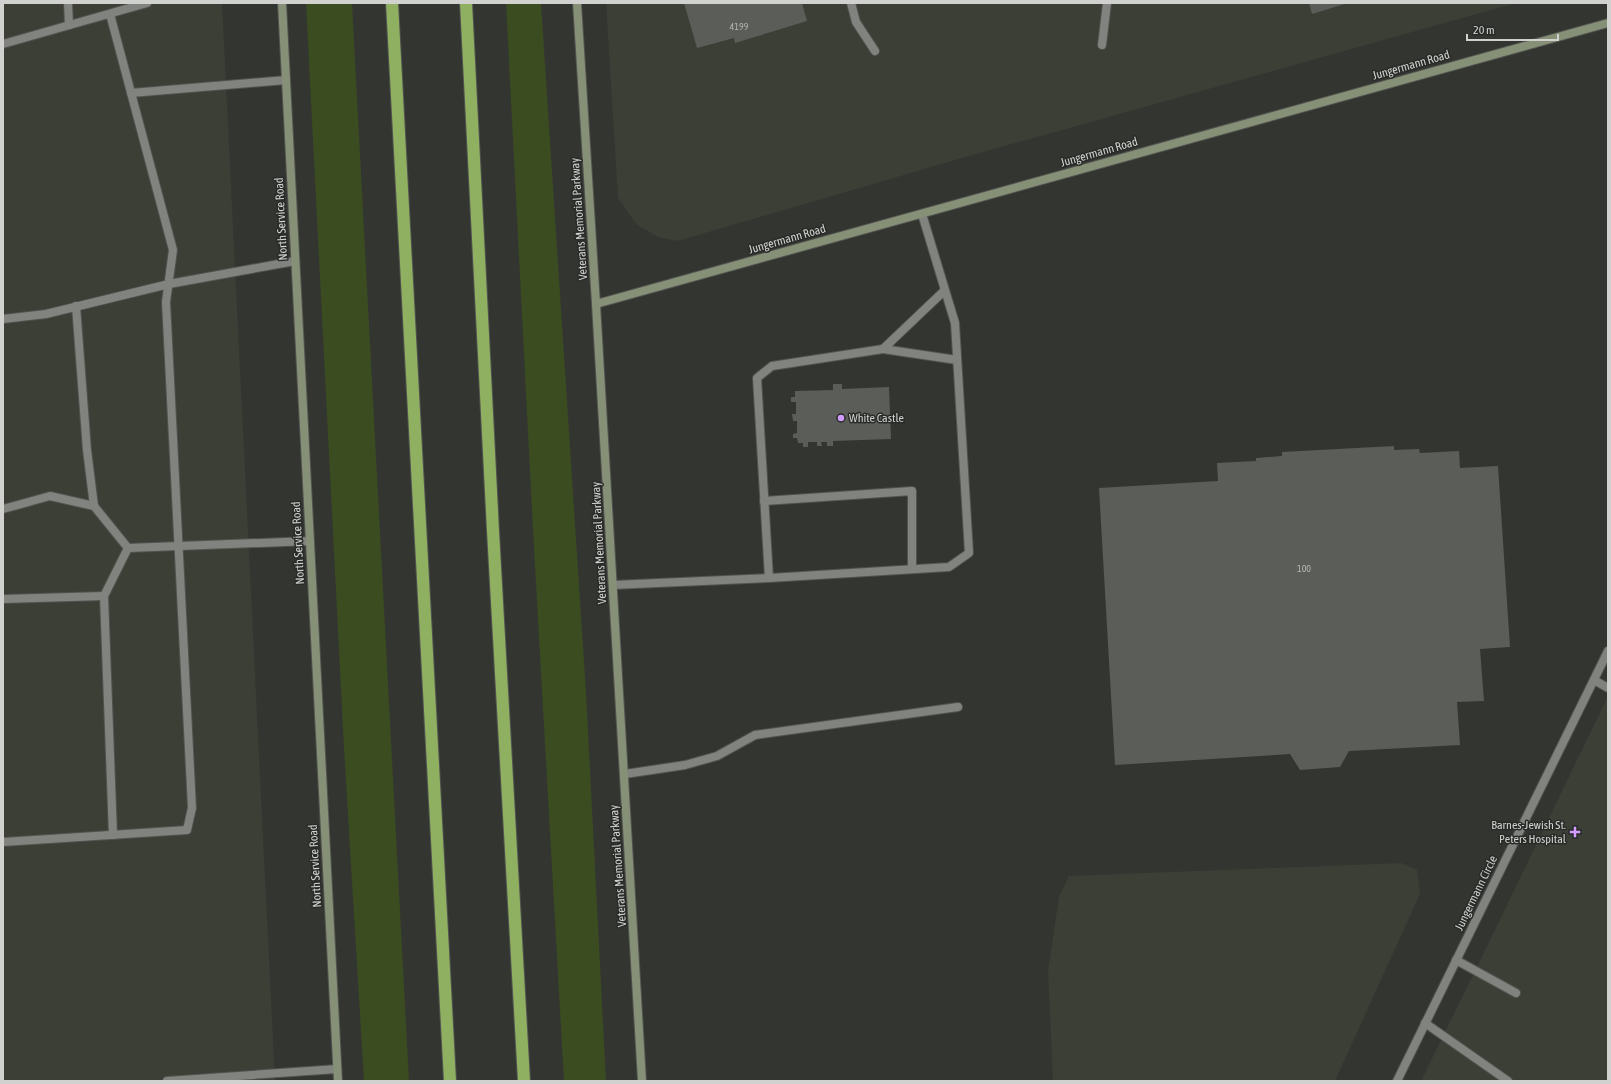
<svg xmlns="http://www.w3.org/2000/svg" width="1611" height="1084" font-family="'Asap Condensed',sans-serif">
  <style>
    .built { fill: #3b3f36 }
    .green { fill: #3b4c21 }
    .building { fill: #5b5d59 }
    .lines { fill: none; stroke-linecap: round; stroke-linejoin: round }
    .lane-casing { stroke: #525350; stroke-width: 10 }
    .street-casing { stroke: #525350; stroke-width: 10 }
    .secondary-casing { stroke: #525350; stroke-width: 10 }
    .highway-casing { stroke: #525350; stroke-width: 14 }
    .lane { stroke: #81837f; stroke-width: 8 }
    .street { stroke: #81837f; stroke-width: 8 }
    .secondary { stroke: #859076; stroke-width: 8 }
    .highway { stroke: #8fb060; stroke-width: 12 }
    .poi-dot { fill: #d09dfe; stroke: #292b28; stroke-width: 1.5 }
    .labels { text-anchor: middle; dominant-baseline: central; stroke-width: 3; stroke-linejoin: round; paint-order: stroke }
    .number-label { font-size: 10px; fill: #b4b5b2 }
    .street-label { font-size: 12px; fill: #d1d2cf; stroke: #292b28 }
    .poi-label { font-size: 12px; fill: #d1d2cf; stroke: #292b28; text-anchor: start }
  </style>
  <rect width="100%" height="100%" fill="#333531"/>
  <!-- built -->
  <g class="built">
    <polygon points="3,3 222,3 275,1081 3,1081"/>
    <polygon points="606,3 1516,3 962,158 678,241 658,237 636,224 618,198"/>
    <polygon points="1608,696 1608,1081 1421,1081 1492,936"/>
    <polygon points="1401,863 1417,870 1420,894 1335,1081 1037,1081 1053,1080 1048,971 1059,897 1069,876"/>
  </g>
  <!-- green -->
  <g class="green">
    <polygon points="306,3 352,3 409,1081 364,1081 344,748"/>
    <polygon points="506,3 541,3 586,692 606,1081 564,1081 533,530"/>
  </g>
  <!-- building -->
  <g class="building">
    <polygon points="684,3 802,3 807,21 735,43 734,38 697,48"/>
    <polygon points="1309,3 1348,3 1312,14"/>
    <polygon points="833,384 842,384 842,389 889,387 891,439 833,441 833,446 827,446 827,442 821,442 822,446 817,446 817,442 808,442 808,447 803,447 803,443 798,443 797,438 793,438 793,434 797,433 797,421 793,421 792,414 796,414 796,402 791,402 791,397 795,397 795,391 833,390"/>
    <polygon points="1394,446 1394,450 1419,449 1420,453 1459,451 1460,468 1498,466 1510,647 1480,649 1484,701 1457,702 1460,745 1349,751 1340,767 1300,770 1290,754 1115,765 1099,488 1218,481 1217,463 1256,461 1256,458 1282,456 1282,452"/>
  </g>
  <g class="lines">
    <!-- lane casing -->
    <g class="lane-casing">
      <g id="lane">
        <polyline points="68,3 69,25"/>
        <polyline points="851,3 856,22 875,51"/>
        <polyline points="3,44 147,3"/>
        <polyline points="1102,45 1107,3"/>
        <polyline points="131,93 286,80"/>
        <polyline points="76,306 87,450 94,506"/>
        <polyline points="3,319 46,314 169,284 295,261"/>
        <polyline points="883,349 957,360"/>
        <polyline points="764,501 912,491 912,569"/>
        <polyline points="3,509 50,496 94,506 128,548 310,541"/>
        <polyline points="769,578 757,378 772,366 883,349 944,291"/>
        <polyline points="613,585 769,578 949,567 969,553 955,323 922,214"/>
        <polyline points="3,599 104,596"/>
        <polyline points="1594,680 1608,688"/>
        <polyline points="625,774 685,765 717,756 755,735 958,707"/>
        <polyline points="113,835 104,596 128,548"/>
        <polyline points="3,842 187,830 192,808 166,302 173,250 110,14"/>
        <polyline points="1456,960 1516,993"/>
        <polyline points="1425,1023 1508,1081"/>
        <polyline points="167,1081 337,1069"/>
      </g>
    </g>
    <!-- street casing -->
    <g class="street-casing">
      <polyline id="street" points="1397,1081 1608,651"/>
    </g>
    <!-- secondary casing -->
    <g class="secondary-casing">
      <g id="secondary">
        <polyline points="282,3 338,1081"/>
        <polyline points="577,3 596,304 642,1081"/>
        <polyline points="596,304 1608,23"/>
      </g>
    </g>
    <!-- highway casing -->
    <g class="highway-casing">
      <g id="highway">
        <polyline points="392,3 450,1081"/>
        <polyline points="466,3 493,531 524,1081"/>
      </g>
    </g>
    <!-- lane -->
    <use href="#lane" class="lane"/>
    <!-- street -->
    <use href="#street" class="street"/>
    <!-- secondary -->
    <use href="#secondary" class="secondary"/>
    <!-- highway -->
    <use href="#highway" class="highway"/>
  </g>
  <!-- markers -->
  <g class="poi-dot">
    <circle cx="841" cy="418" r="4"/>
    <path d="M1573 826h4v4h4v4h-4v4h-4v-4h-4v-4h4z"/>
  </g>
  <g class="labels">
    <!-- number labels -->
    <g class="number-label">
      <text x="739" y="26">4199</text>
      <text x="1304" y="568">100</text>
    </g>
    <!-- street labels -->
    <g class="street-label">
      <text transform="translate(1411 65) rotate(-16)">Jungermann Road</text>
      <text transform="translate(1099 152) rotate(-16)">Jungermann Road</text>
      <text transform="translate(281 219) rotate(-93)">North Service Road</text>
      <text transform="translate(579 219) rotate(-94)">Veterans Memorial Parkway</text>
      <text transform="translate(787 239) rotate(-16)">Jungermann Road</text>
      <text transform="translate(298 543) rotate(-93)">North Service Road</text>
      <text transform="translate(599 543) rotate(-93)">Veterans Memorial Parkway</text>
      <text transform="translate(315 866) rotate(-93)">North Service Road</text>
      <text transform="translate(618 866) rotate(-94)">Veterans Memorial Parkway</text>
      <text transform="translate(1476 893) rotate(-64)">Jungermann Circle</text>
    </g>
    <!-- poi labels -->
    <g class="poi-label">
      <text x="849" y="418">White Castle</text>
      <text x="1566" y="825" text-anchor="end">Barnes-Jewish St.<tspan x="1566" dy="14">Peters Hospital</tspan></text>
    </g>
  </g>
  <!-- border -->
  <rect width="1611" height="1084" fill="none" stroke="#d1d2cf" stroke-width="8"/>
  <!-- scale -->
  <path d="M1467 34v6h91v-6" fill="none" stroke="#d1d2cf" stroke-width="2"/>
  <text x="1473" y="34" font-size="12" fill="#d1d2cf" stroke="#292b28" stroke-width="3" paint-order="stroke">20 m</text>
</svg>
